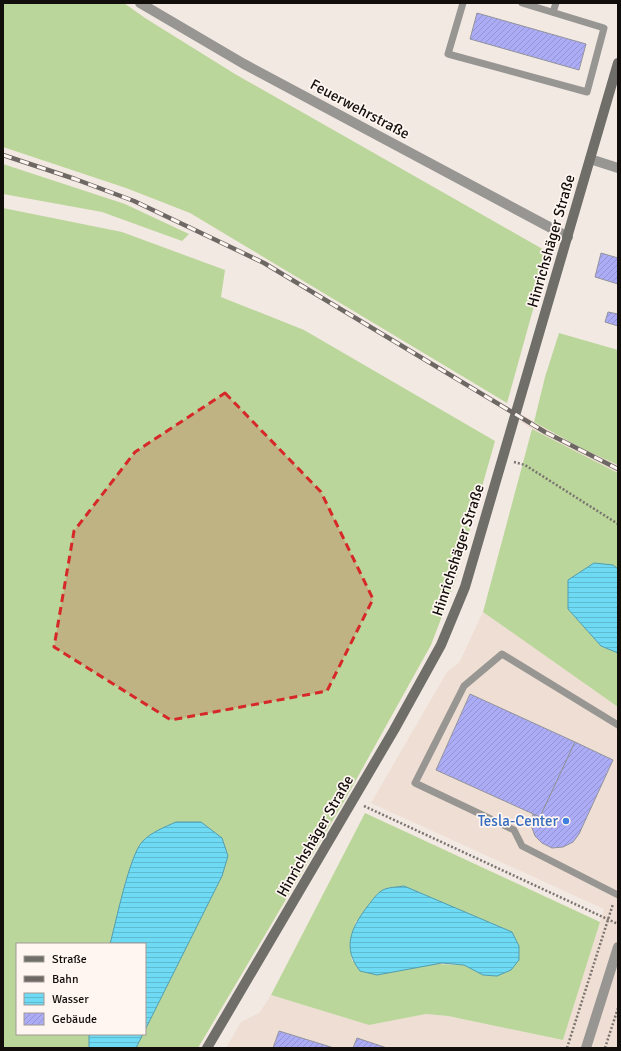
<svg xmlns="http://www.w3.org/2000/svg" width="621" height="1051" font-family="Signika,sans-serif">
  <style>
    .built { fill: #efded3 }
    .grass { fill: #bbd69a; fill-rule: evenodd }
    .water { fill: url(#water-rules); stroke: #539dae }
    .building { fill: url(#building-hatch); stroke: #92939c }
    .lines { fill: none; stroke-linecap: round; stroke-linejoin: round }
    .path { stroke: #7a7470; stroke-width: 2.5; stroke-dasharray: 2 2; stroke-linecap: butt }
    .lane { stroke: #979692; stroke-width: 7 }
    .street { stroke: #979692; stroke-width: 10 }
    .secondary { stroke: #6f6e68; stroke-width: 10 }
    .rail-casing { stroke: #6e6865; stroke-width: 4.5 }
    .rail { stroke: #fff6f1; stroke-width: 3; stroke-dasharray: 9; stroke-linecap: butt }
    .marked { fill: #d62828; fill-opacity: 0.2; stroke: #d62828; stroke-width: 3; stroke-dasharray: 8 5; stroke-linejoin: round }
    .shop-dot { fill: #3f7fe0; stroke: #fff6f1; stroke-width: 1.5 }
    .labels { text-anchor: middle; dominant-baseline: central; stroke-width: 3.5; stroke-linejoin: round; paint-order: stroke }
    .street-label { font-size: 15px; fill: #110e0c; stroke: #fff6f1 }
    .shop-label { font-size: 15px; fill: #366cbe; stroke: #fff6f1; text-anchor: end }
  </style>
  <defs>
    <pattern id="water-rules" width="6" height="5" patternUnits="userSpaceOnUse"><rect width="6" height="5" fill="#6fdaf4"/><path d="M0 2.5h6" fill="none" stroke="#5fbad0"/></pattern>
    <pattern id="building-hatch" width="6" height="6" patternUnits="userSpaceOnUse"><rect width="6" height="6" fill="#acacf6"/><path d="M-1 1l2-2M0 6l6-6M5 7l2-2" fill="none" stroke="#9393d2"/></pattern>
  </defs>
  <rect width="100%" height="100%" fill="#f3e9e3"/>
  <!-- built -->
  <g class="built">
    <polygon points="523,415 556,435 618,465 618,473 532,429 521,422"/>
    <polygon points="483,612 618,707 618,1048 226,1048 241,1022 259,1013 271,995 369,1025 426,1014 448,1016 563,1040 604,909 371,803 447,672 459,663"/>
  </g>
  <!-- grass -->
  <g class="grass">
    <polygon points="3,3 124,3 145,18 235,74 546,251 544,270 507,403 190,213 126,188 3,147"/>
    <polygon points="3,164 125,204 189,234 182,241 102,212 3,194"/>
    <path d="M3 208 122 232 225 270 221 297 304 330 495 441 455 582 431 645 346 798 198 1048H3ZM17 944H145V1034H17Z"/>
    <polygon points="559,333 618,350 618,465 583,449 534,422 545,377"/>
    <polygon points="532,429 618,473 618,569 613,565 568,609 601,646 618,653 618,707 483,612"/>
    <path d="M365 813 600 922 563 1040 448 1016 426 1014 369 1025 271 995ZM356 921 497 976 483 975 465 965 352 961 350 944Z"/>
  </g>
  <!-- water -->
  <g class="water">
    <polygon points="594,563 613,565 618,569 618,653 601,646 568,609 568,580"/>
    <path d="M176 822H201L222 838 228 856 222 876 145 1030V944H110C116 922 129 857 142 842 151 832 165 827 176 822Z"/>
    <path d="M404 886 512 932 519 946V960L511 970 497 976 483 975 464 965 442 963 377 975 360 971C342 948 351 928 367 907 372 901 377 892 385 889 391 887 398 887 404 886Z"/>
    <polygon points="89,1034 143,1034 136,1048 89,1048"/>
  </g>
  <!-- building -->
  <g class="building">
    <polygon points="477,13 586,44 579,70 470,39"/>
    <polygon points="601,253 618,258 618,284 595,277"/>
    <polygon points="608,312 618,314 618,326 605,322"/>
    <polygon points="470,694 575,742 540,817 436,770"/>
    <polygon points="575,742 613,760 579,834 573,842 563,847 552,848 542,843 535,836 531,825 533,814 540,817"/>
    <polygon points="279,1031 334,1048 273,1048"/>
    <polygon points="357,1038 387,1048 353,1048"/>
  </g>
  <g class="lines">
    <!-- path -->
    <g class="path">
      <polyline points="514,462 525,465 618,524"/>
      <polyline points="364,806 618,924"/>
      <polyline points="567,1048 613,904"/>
      <polyline points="605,1048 618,1008"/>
    </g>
    <!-- lane -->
    <g class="lane">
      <polyline points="463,3 448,54 587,92 604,28 522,3"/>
      <polyline points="553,12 556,3"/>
      <polyline points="618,725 502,654 464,686 415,783 514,830 522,846 618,895"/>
    </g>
    <!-- street -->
    <g class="street">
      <polyline points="140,3 244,64 568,237"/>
      <polyline points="590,159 618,168"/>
      <polyline points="586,1048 618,947"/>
    </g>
    <!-- secondary -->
    <polyline class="secondary" points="207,1048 394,730 441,645 465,587 618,63"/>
    <!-- rail casing -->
    <g class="rail-casing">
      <polyline id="rail" points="3,155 75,179 134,201 264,263 545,432 618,469"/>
    </g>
    <!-- rail -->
    <use href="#rail" class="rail"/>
  </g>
  <!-- marked area -->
  <path class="marked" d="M225 393 321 492 373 599 327 691 171 720 54 647 74 531 135 452Z"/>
  <!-- markers -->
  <circle class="shop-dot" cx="566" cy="821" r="4"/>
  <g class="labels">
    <!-- street labels -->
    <g class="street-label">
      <text transform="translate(360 109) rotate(28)">Feuerwehrstraße</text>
      <text transform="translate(551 241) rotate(-74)">Hinrichshäger Straße</text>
      <text transform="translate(458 550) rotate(-72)">Hinrichshäger Straße</text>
      <text transform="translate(315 836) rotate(-60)">Hinrichshäger Straße</text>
    </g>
    <!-- shop labels -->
    <g class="shop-label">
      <text x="558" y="821">Tesla-Center</text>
    </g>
  </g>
  <!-- border -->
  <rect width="621" height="1051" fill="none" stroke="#110e0c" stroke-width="8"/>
  <!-- legend -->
  <rect x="16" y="943" width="130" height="92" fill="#fff6f1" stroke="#a09995"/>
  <rect x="24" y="956" width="20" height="6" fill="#6f6e68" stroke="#a09995"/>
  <text x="52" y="963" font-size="12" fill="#110e0c">Straße</text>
  <rect x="24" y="976" width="20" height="6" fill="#6e6865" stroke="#a09995"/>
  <text x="52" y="983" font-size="12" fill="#110e0c">Bahn</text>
  <rect x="24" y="993" width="20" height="12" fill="url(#water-rules)" stroke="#a09995"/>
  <text x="52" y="1003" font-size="12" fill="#110e0c">Wasser</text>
  <rect x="24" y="1013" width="20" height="12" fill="url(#building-hatch)" stroke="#a09995"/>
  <text x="52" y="1023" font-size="12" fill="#110e0c">Gebäude</text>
</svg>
